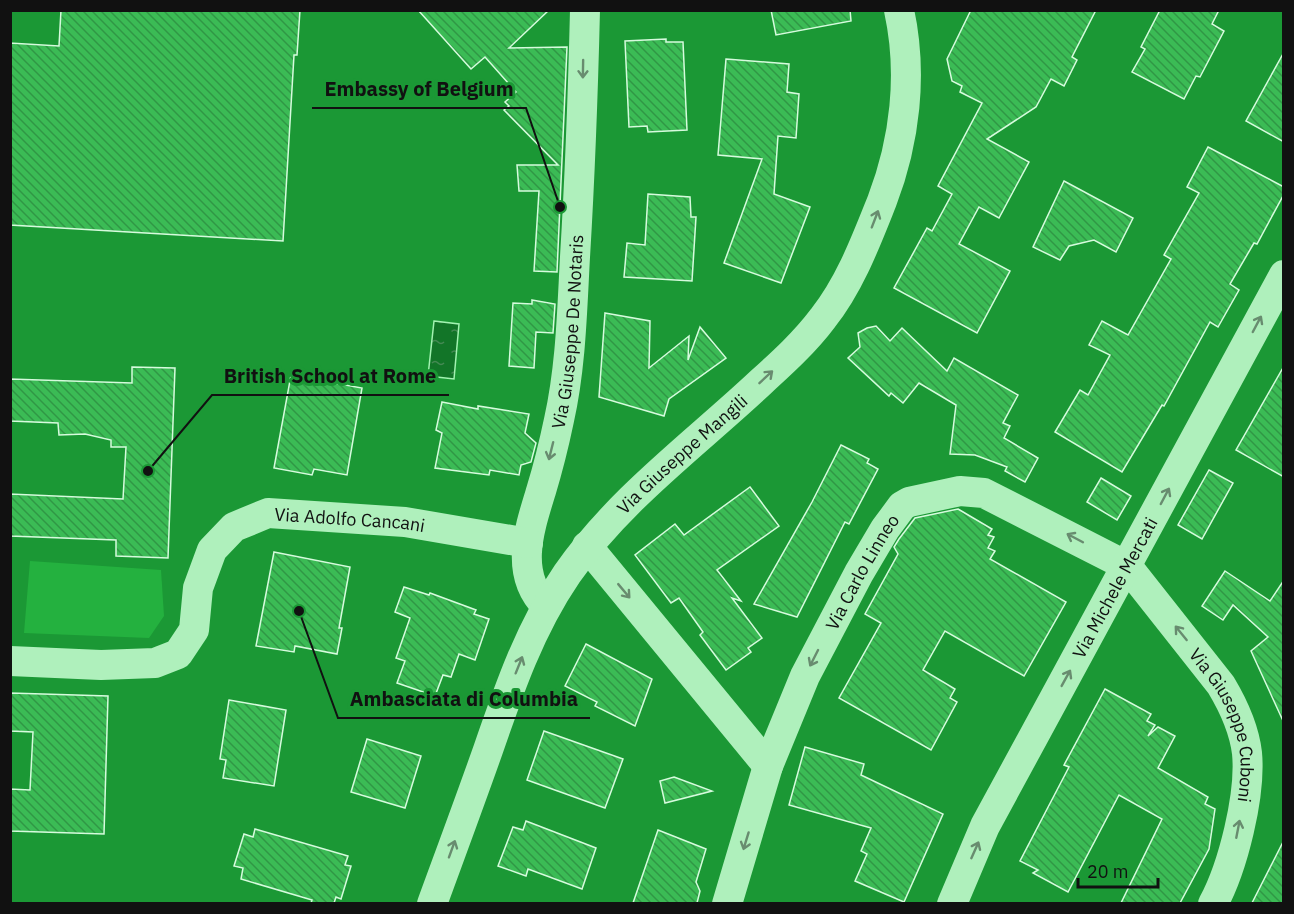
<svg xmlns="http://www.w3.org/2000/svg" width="1294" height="914" font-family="'IBM Plex Sans',sans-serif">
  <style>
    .pitch { fill: #24b13f }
    .water { fill: url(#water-ripples); stroke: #a2f2b1; stroke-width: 1.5 }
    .building { fill: url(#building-back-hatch); stroke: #d6fbdd; stroke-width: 1.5 }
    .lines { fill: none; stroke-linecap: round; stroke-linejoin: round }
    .street { stroke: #aff0bc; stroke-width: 30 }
    .oneway { stroke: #688c6f }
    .labels { text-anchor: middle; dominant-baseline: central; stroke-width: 6; stroke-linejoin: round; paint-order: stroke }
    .street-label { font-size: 18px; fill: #111; stroke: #1b9835 }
    .leader { fill: none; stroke: #111; stroke-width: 2 }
    .callout-dot { fill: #111; stroke: #1b9835; stroke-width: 2 }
    .callout-label { font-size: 20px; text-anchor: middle; font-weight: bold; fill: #111; stroke: #1b9835; stroke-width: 6; stroke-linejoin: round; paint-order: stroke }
  </style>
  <defs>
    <pattern id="water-ripples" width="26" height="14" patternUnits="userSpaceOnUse" patternTransform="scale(1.5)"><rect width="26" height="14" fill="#127528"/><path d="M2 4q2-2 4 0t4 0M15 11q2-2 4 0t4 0" fill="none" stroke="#448953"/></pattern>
    <pattern id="building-back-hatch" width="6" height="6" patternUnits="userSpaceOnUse" patternTransform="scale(1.5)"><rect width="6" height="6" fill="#3bbb55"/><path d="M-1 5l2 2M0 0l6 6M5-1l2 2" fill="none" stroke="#309745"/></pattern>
  </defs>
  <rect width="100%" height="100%" fill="#1b9835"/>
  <!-- pitch -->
  <polygon class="pitch" points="30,561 161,570 164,616 149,638 24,633"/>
  <!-- water -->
  <polygon class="water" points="434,321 459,324 454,379 428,376"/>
  <!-- building -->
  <g class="building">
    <polygon points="61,10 300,10 297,55 294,55 283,241 10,225 10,43 59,46"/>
    <polygon points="418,10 549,10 509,48 567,47 557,272 534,271 539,191 519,191 517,165 558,165 504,110 509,106 505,102 516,92 485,57 471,69"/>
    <polygon points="771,10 850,10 851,21 776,35"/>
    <polygon points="971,10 1096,10 1072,57 1077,60 1064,86 1051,79 1036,107 987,139 1029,162 999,218 979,207 959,244 1010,271 977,333 894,288 927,228 932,231 952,194 938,186 982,103 960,92 962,86 952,81 947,59"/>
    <polygon points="1160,10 1219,10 1212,24 1224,31 1200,77 1196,76 1184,99 1132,72 1145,49 1141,47"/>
    <polygon points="666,39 666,42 683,42 687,130 648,132 647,126 629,127 625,41"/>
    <polygon points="1284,52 1284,142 1246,121"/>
    <polygon points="726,59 789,64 787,92 799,94 796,138 778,136 774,194 810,207 781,283 724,263 762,159 718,155"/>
    <polygon points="1208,147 1284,187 1284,194 1257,244 1254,243 1230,284 1239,290 1218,327 1210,322 1164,406 1162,405 1122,472 1055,432 1080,390 1088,395 1110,355 1089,345 1102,321 1128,335 1171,259 1164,255 1199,193 1187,187"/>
    <polygon points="1064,181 1133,218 1116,252 1094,240 1069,246 1060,260 1033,247"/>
    <polygon points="648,194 690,197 691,217 696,217 692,281 624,277 627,243 645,245"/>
    <polygon points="532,300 555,304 553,333 536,332 534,368 509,366 513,303 532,304"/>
    <polygon points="605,313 650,321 649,368 689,336 688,360 700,327 726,358 669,399 664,416 599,397"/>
    <polygon points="876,326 890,341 902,328 947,371 954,358 1018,395 1003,423 1010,426 1004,438 1038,458 1025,482 1005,471 1007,467 975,455 950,454 956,405 919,383 903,403 891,393 889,396 848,358 860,347 858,333 867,328"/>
    <polygon points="1284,366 1284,477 1236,450"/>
    <polygon points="132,367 175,368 168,558 116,556 116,540 10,536 10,494 123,499 126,447 111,447 111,440 85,434 59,435 58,423 10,421 10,379 132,383"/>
    <polygon points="291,375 362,388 347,475 314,469 312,475 274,468"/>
    <polygon points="442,402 478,409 478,406 529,414 525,433 536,443 531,462 521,465 519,475 490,470 489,475 435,468 442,433 436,430"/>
    <polygon points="841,445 869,459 867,463 878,469 849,524 845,522 797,617 754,604 812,502"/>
    <polygon points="1209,470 1233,483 1202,539 1178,525"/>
    <polygon points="1101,478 1131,496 1117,520 1087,502"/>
    <polygon points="750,487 779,526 717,570 741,601 732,598 762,638 748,648 751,652 726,670 700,635 703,632 679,598 671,603 635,555 675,524 684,535"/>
    <polygon points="958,509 992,529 988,535 994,537 988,548 995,551 990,559 1066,602 1024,676 945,631 923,670 955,689 950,698 957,702 931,750 839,698 881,623 865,614 898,554 894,547 899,539 915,518"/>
    <polygon points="274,552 350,567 339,628 342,628 337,654 295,646 294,652 256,646"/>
    <polygon points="1225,571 1270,601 1284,580 1284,723 1251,651 1268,637 1233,605 1223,620 1202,606"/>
    <polygon points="404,587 429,595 430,593 476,610 474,614 489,619 475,660 459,654 451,677 443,675 435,696 397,683 405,661 396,658 410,618 395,612"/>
    <polygon points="586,644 652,679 635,726 595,706 597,702 565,686"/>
    <polygon points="1105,689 1151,714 1147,721 1155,725 1148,736 1158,727 1175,736 1158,768 1208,797 1205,804 1215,809 1209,849 1180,903 1121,903 1162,819 1119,795 1068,892 1033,873 1038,870 1020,861 1069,767 1064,765"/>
    <polygon points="10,693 108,696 104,834 10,831 10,789 30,790 33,732 10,731"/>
    <polygon points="229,700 286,710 274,786 223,778 226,760 220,759"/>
    <polygon points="544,731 623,759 605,808 527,780"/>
    <polygon points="367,739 421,756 405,808 351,792"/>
    <polygon points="805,747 864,764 861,775 943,814 904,902 855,881 867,854 861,851 871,828 789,805"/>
    <polygon points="674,777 712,791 665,803 660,781"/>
    <polygon points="526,821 596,848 582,889 528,869 526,876 498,866 513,827 523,830"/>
    <polygon points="255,829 348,856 345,865 351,866 341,899 336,897 334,903 311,903 312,900 241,879 243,868 234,866 244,834 253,837"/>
    <polygon points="658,830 706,849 696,882 700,891 697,903 633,903"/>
    <polygon points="1284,840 1284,903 1252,903"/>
  </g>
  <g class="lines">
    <!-- street -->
    <g class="street">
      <polyline points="587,546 768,766"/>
      <path id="s1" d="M546 606C514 574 529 530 541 491 548 468 554 444 559 420 571 366 572 311 575 257 580 175 583 93 585 10"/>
      <path id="s2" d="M10 661 101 665 155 663 178 654 194 630 198 588 212 550 234 527 268 513 405 522 528 543"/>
      <path id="s3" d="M432 904C451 852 470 801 488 750 509 689 530 628 567 574 619 499 695 444 761 382 783 362 805 342 823 318 850 284 866 241 882 201 905 141 913 74 899 10"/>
      <path id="s4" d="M727 904 768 766 805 676 859 573 885 529 902 506 909 502 960 491 984 493 1127 566 1221 685C1233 705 1244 728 1247 753 1251 795 1233 867 1213 904"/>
      <path id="s5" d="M952 904 985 826 1284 275"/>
    </g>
  </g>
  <!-- one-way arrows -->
  <defs><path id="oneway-shaft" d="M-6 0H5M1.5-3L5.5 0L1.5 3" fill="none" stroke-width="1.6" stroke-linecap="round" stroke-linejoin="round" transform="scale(1.5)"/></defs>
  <g class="oneway">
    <use href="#oneway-shaft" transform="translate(583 69) rotate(91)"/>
    <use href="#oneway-shaft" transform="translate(875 219) rotate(-69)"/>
    <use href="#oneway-shaft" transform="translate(1257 324) rotate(-62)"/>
    <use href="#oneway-shaft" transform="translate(766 377) rotate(-43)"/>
    <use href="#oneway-shaft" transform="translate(551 451) rotate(104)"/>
    <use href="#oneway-shaft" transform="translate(1165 496) rotate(-62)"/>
    <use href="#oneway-shaft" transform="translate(1075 538) rotate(-152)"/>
    <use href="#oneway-shaft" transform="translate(624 591) rotate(50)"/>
    <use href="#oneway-shaft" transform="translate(1181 633) rotate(-129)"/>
    <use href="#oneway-shaft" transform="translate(814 658) rotate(117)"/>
    <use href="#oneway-shaft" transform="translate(519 665) rotate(-68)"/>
    <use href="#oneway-shaft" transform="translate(1066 678) rotate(-61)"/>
    <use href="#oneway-shaft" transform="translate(1238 829) rotate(-79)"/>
    <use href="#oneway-shaft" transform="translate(746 841) rotate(107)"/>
    <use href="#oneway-shaft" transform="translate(452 849) rotate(-70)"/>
    <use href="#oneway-shaft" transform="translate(975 850) rotate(-66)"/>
  </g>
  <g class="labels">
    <!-- street labels -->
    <g class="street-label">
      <text stroke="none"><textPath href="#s1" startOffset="284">Via Giuseppe De Notaris</textPath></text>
      <text stroke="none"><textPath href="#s3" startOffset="524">Via Giuseppe Mangili</textPath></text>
      <text stroke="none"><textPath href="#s2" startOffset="432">Via Adolfo Cancani</textPath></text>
      <text stroke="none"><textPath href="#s4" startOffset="360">Via Carlo Linneo</textPath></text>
      <text stroke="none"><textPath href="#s5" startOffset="356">Via Michele Mercati</textPath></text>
      <text stroke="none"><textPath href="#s4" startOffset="873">Via Giuseppe Cuboni</textPath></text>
    </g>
  </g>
  <!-- callouts -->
  <path class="leader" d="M560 207L526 108H312M148 471L212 395H449M299 611L338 718H590"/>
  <g class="callout-dot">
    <circle cx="560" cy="207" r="6"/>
    <circle cx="148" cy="471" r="6"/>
    <circle cx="299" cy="611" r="6"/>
  </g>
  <g class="callout-label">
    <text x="419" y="96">Embassy of Belgium</text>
    <text x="330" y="383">British School at Rome</text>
    <text x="464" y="706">Ambasciata di Columbia</text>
  </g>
  <!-- border -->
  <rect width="1294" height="914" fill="none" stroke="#111111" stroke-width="24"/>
  <!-- scale -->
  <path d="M1078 878v9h80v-9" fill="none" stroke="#111111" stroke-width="3"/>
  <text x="1087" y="878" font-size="18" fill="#111111" stroke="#1b9835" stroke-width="4.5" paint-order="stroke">20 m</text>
</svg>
